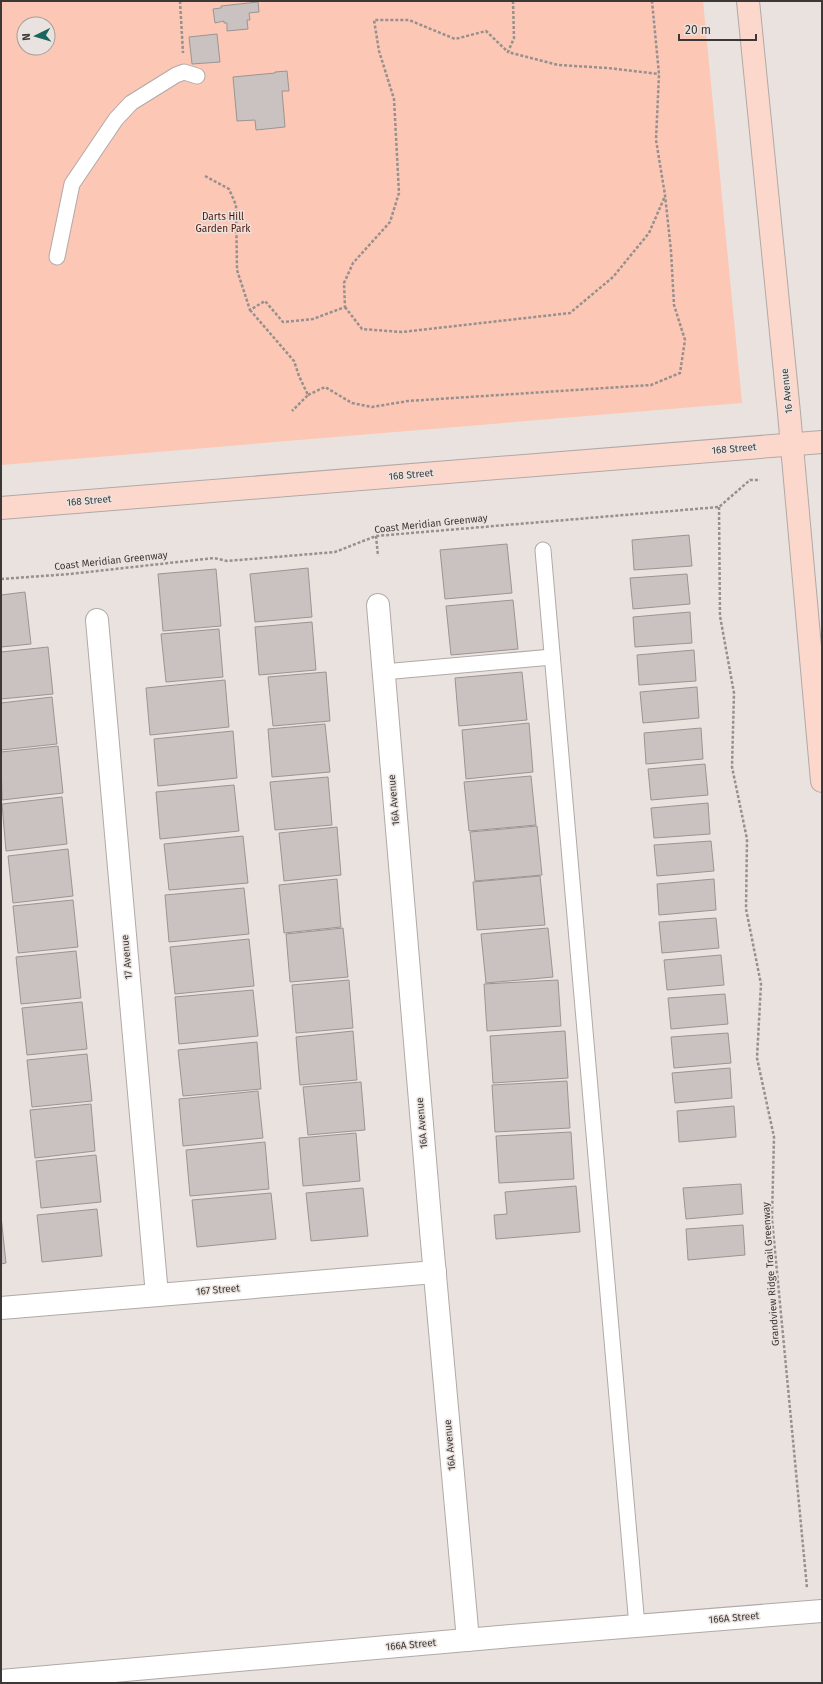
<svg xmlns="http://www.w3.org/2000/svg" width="823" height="1684" font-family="'Fira Sans',sans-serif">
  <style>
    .green { fill: #fcc7b5; fill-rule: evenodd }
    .building { fill: #cac2c0; stroke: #9c9491 }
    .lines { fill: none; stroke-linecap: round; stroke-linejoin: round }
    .lane-casing { stroke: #b1a9a6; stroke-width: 17 }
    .street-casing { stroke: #b1a9a6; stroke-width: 24 }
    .secondary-casing { stroke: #b1a9a6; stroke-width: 24 }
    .path { stroke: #96908e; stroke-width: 2.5; stroke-dasharray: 3 2; stroke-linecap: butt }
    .lane { stroke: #fff; stroke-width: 15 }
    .street { stroke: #fff; stroke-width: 22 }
    .secondary { stroke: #fcd8cc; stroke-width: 22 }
    .labels { text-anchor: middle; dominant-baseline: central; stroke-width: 3; stroke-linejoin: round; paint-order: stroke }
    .park-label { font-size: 10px; fill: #501300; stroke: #eae2df }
    .street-label { font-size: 10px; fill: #3b3837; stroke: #eae2df }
  </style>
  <rect width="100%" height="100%" fill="#eae2df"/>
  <!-- green -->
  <path class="green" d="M1 1H703L742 403 1 465ZM24 24H48V48H24Z"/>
  <!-- building -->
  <g class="building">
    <polygon points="258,2 259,12 249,13 250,20 247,20 248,29 227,31 227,23 224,23 224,21 215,23 213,9 221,8 221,6"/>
    <polygon points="217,34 220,62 192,64 189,37"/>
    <polygon points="287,71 289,91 282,91 285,127 256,130 255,120 237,121 233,77 275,73 275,72"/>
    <polygon points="689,535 692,566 634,570 632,540"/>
    <polygon points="507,544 512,593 445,599 440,550"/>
    <polygon points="308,568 312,617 255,622 250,574"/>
    <polygon points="216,569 221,626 163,631 158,574"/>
    <polygon points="687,574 690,604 633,609 630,578"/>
    <polygon points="25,592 31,644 1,647 1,595"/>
    <polygon points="513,600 518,649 451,655 446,606"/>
    <polygon points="690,612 692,643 635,647 633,617"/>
    <polygon points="312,622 316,670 259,675 255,627"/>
    <polygon points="219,629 223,677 166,682 161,634"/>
    <polygon points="48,647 53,694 1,699 1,652"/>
    <polygon points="694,650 696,681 639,685 637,655"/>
    <polygon points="326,672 330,721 273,726 268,677"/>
    <polygon points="522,672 527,720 459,726 455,678"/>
    <polygon points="225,680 229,727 150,735 146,688"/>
    <polygon points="697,687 699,718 643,723 640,692"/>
    <polygon points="52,697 57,744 1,750 1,703"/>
    <polygon points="529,723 533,772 466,779 462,730"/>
    <polygon points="325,724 330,772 272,777 268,729"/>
    <polygon points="701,728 703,759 646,764 644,733"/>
    <polygon points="233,731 237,778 158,786 154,739"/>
    <polygon points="58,746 63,793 2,800 1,752"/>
    <polygon points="705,764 708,795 651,800 648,769"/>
    <polygon points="531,776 536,825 469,831 464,782"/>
    <polygon points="328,777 332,825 275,830 270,782"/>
    <polygon points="234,785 239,831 160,839 156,792"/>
    <polygon points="62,797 67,844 6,851 2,804"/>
    <polygon points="708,803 710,834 654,838 651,808"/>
    <polygon points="537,826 542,875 475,881 470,832"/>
    <polygon points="337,827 341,875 284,881 279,833"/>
    <polygon points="243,836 248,883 169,890 164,844"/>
    <polygon points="711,841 714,871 657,876 654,845"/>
    <polygon points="68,849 73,896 13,903 8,856"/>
    <polygon points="540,876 545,925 477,930 473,882"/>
    <polygon points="337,879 341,927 284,933 279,885"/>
    <polygon points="714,879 716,910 659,915 657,884"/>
    <polygon points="244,888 249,934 169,942 165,895"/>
    <polygon points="73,900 78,947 18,953 13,906"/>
    <polygon points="716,918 719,948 662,953 659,922"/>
    <polygon points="343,928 348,977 290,982 286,934"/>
    <polygon points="548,928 553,977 486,983 481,934"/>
    <polygon points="249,939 254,986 175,994 170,947"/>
    <polygon points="76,951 81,998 21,1004 16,957"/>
    <polygon points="721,955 724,985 667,990 664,960"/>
    <polygon points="349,980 353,1028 296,1033 292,985"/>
    <polygon points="558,980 561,1026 487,1031 484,984"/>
    <polygon points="253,990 258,1036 179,1044 175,997"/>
    <polygon points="725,994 728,1024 671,1029 668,998"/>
    <polygon points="82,1002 87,1049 27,1055 22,1008"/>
    <polygon points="353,1031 357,1080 300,1085 296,1037"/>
    <polygon points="565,1031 568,1078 493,1083 490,1036"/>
    <polygon points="728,1033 731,1063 674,1068 671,1037"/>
    <polygon points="257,1042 261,1089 183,1096 178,1050"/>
    <polygon points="87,1054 92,1101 32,1107 27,1060"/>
    <polygon points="730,1068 732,1098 675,1103 672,1073"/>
    <polygon points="567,1081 570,1128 495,1132 492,1085"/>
    <polygon points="361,1082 365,1130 308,1135 303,1087"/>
    <polygon points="258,1091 263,1138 183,1146 179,1099"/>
    <polygon points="91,1104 95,1151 35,1158 30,1110"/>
    <polygon points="734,1106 736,1137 679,1142 677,1111"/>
    <polygon points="571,1132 574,1179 499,1183 496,1136"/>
    <polygon points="356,1133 360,1181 303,1186 299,1138"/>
    <polygon points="265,1142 269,1189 190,1196 186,1150"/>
    <polygon points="96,1155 101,1202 41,1208 36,1161"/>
    <polygon points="741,1184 743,1214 686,1219 683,1188"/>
    <polygon points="576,1186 580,1232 496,1239 494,1215 507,1214 505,1192"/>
    <polygon points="363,1188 368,1236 311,1241 306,1193"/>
    <polygon points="271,1193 276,1239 197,1247 192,1200"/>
    <polygon points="97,1209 102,1256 42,1262 37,1215"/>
    <polygon points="1,1216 6,1263 1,1264"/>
    <polygon points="743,1225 745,1255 688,1260 686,1229"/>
  </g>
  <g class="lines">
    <!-- lane casing -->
    <g class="lane-casing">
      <g id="lane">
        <polyline points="57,257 72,184 116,119 131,103 176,75 184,72 197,76"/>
        <polyline points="543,550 637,1626"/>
        <polyline points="383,672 552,657"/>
      </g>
    </g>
    <!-- street casing -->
    <g class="street-casing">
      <g id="street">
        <polyline points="378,605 431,1231 468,1640"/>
        <polyline points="97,620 157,1295"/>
        <polyline points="1,1308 435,1272"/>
        <polyline points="1,1681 511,1636 822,1611"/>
      </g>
    </g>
    <!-- secondary casing -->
    <g class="secondary-casing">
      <g id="secondary">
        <polyline points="748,1 789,413 822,781"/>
        <polyline points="1,508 822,442"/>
      </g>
    </g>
    <!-- path -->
    <g class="path">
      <polyline points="180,1 183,53"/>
      <polyline points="513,1 514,38 508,52 558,65 608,68 659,74"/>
      <polyline points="205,176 229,189 236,205 237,270 250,310 265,301 283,322 313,319 345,307 344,283 353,263 390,222 399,193 394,99 379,51 374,20 409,20 455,39 486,31 508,52"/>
      <polyline points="345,307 362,329 402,332 570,313 613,277 649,233 665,196"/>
      <polyline points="250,310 294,361 299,376 308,395 292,411"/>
      <polyline points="308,395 325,387 352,403 372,407 408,401 651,385 680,373 685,340 674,305 671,251 665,195 656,140 659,74 652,1"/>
      <polyline points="719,507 720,616 734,693 732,767 747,839 746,909 761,984 757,1058 774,1137 772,1219 807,1588"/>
      <polyline points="376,536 378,556"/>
      <polyline points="1,579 70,574 214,558 227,561 335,552 376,536 719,507 750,480 760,480"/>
    </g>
    <!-- lane -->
    <use href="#lane" class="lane"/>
    <!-- street -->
    <use href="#street" class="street"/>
    <!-- secondary -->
    <use href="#secondary" class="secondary"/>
  </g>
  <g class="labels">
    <!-- park labels -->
    <g class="park-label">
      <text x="223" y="217">Darts Hill<tspan x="223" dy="12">Garden Park</tspan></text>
    </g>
    <!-- street labels -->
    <g class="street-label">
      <text transform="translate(787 391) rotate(-96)">16 Avenue</text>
      <text transform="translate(734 449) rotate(-5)">168 Street</text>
      <text transform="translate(411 475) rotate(-5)">168 Street</text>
      <text transform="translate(89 501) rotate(-5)">168 Street</text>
      <text transform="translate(431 524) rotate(-6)">Coast Meridian Greenway</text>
      <text transform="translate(111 561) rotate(-6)">Coast Meridian Greenway</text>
      <text transform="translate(394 800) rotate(-95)">16A Avenue</text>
      <text transform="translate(127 957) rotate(-95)">17 Avenue</text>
      <text transform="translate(422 1123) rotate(-95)">16A Avenue</text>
      <text transform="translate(771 1274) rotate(-94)">Grandview Ridge Trail Greenway</text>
      <text transform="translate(218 1290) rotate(-5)">167 Street</text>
      <text transform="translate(450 1445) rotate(-95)">16A Avenue</text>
      <text transform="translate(734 1618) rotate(-5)">166A Street</text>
      <text transform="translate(411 1645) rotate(-5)">166A Street</text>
    </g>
  </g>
  <!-- border -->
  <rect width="823" height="1684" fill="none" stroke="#3b3837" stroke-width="4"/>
  <!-- north arrow -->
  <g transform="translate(36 36) rotate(265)"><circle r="19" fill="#eae2df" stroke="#a49e9c"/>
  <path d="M0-3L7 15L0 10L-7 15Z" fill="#1a665f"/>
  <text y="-6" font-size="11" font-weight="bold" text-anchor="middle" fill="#3b3837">N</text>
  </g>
  <!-- scale -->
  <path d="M679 34v6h77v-6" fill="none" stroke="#3b3837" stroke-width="2"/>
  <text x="685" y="34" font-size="12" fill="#3b3837" stroke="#eae2df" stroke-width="3" paint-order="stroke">20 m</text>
</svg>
